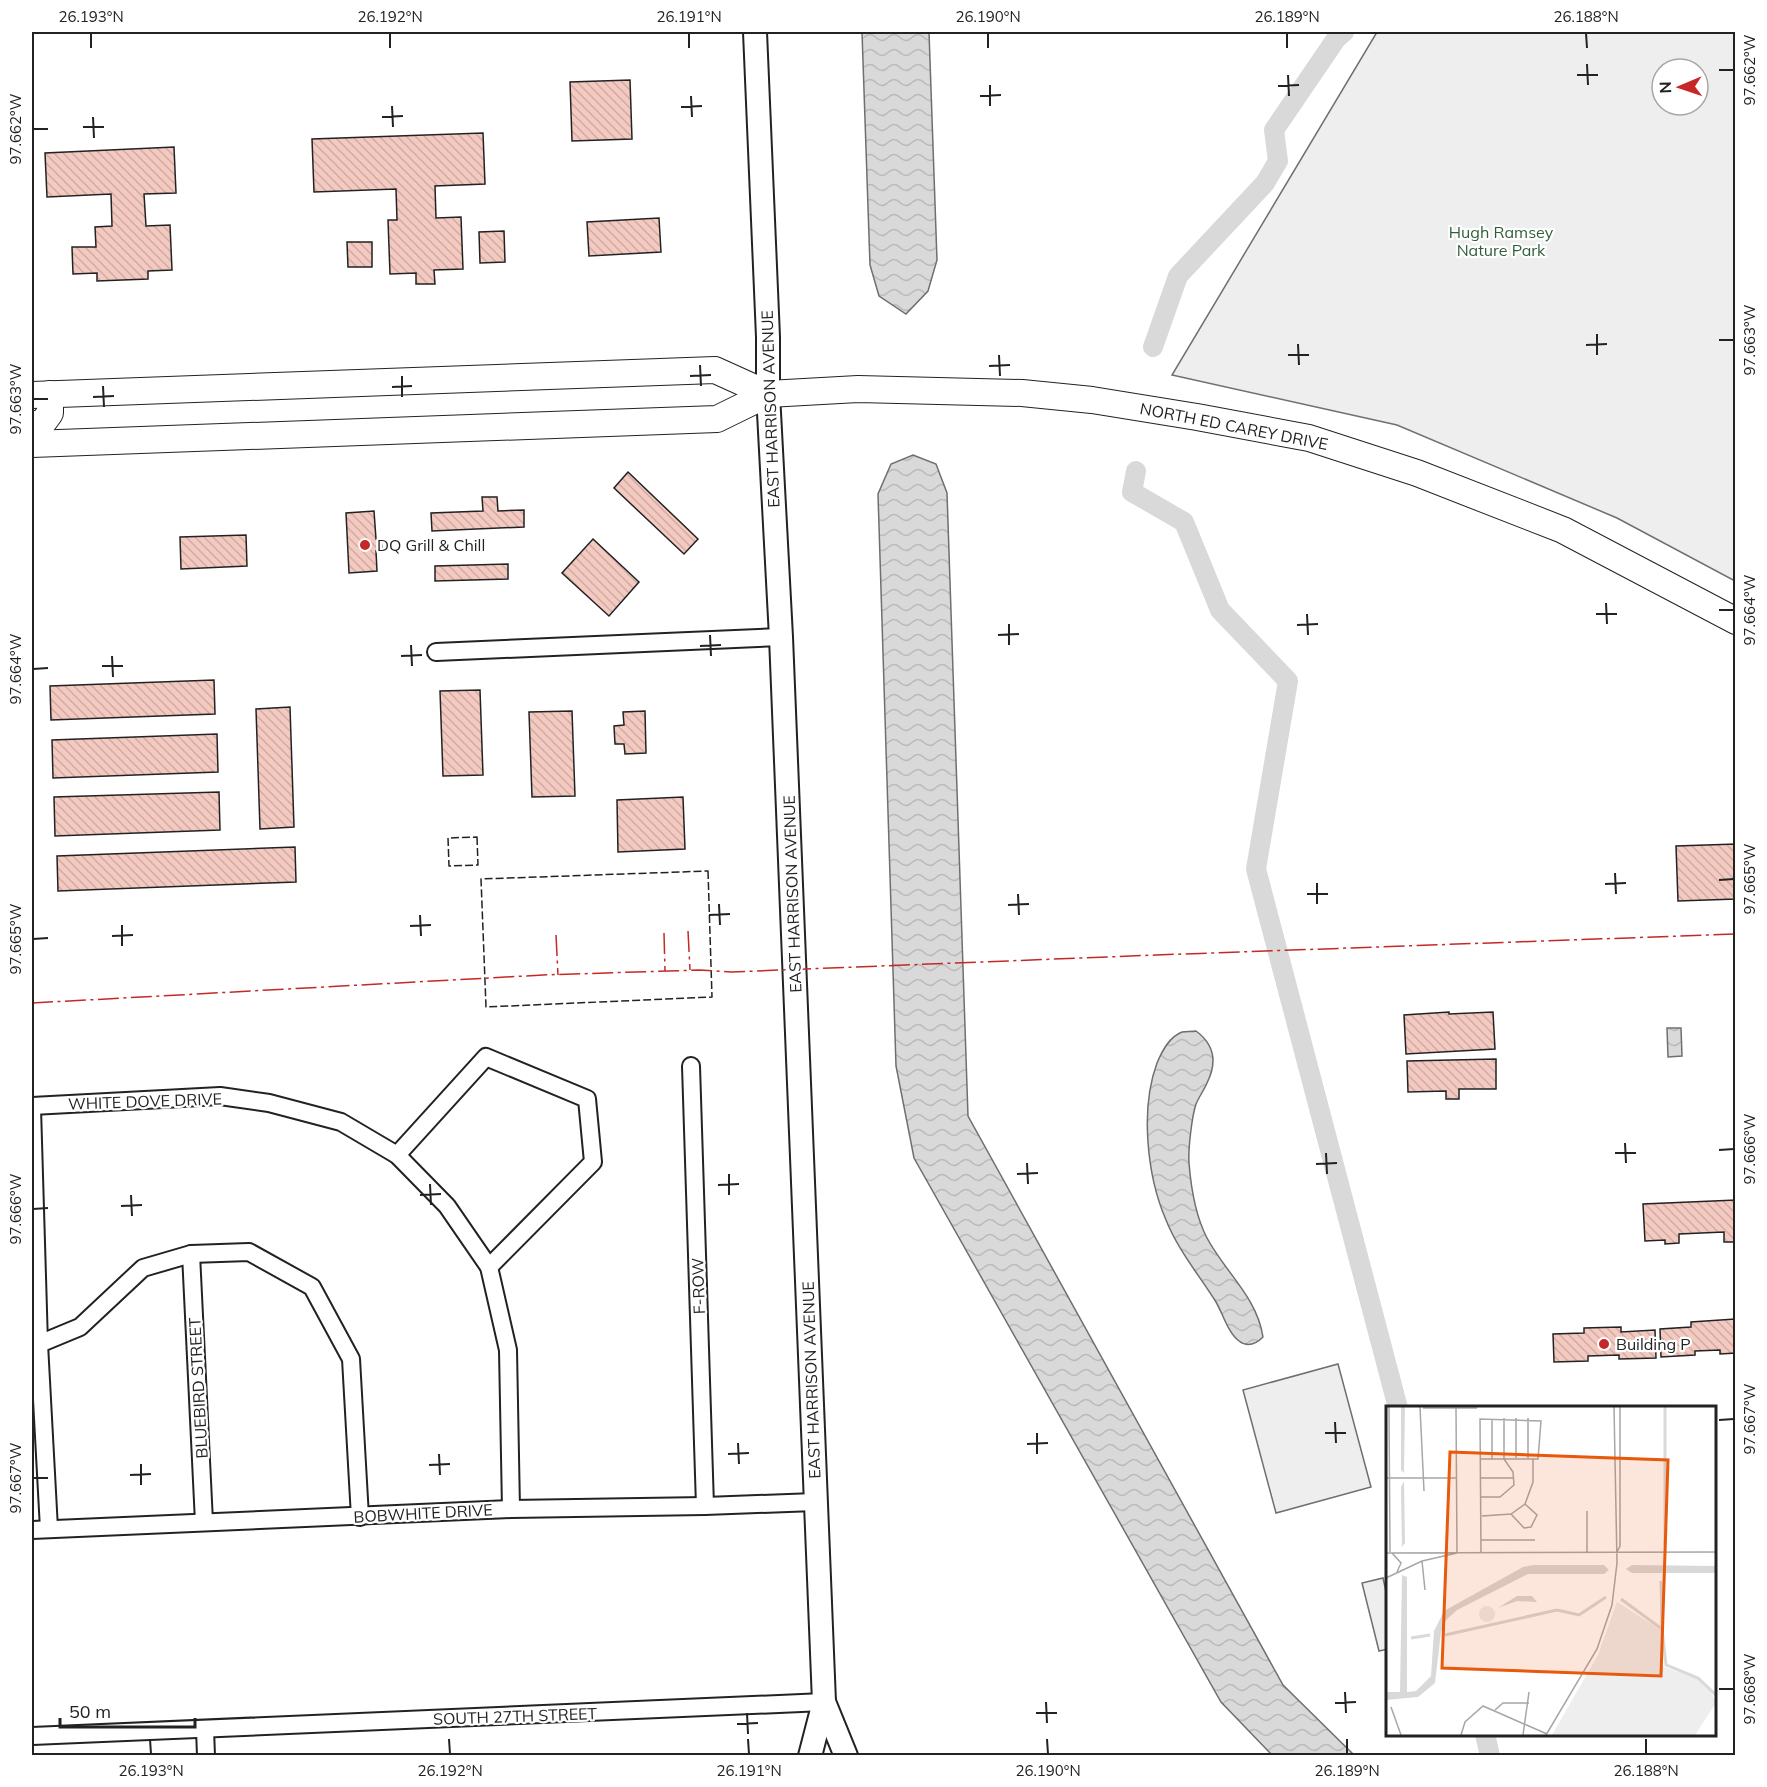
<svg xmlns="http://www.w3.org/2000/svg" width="1767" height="1787" font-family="Mulish,sans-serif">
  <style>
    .green { fill: #eee; stroke: #6f6f6f; stroke-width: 1.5; fill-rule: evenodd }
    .water { fill: url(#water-waves); stroke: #6f6f6f; stroke-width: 1.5 }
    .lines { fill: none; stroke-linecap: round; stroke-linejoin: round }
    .canal { stroke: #d9d9d9; stroke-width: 20 }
    .building { fill: url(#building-back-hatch); stroke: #222; stroke-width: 1.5 }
    .minor-casing { stroke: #222; stroke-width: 20 }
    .secondary-casing { stroke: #222; stroke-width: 26 }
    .primary-casing { stroke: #222; stroke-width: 28 }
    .minor { stroke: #fff; stroke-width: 16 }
    .secondary { stroke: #fff; stroke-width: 22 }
    .primary { stroke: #fff; stroke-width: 26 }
    .fence { stroke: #222; stroke-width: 1.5; stroke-dasharray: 8 3; stroke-linecap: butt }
    .power { stroke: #c62828; stroke-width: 1.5; stroke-dasharray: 21 4.5 3 4.5; stroke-linecap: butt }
    .ticks { fill: none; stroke: #222; stroke-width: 2 }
    .poi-dot { fill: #c62828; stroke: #fff; stroke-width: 2 }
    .labels { text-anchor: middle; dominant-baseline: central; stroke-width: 4.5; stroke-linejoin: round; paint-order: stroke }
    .park-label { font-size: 16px; fill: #2f5e38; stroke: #fff }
    .street-label { font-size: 16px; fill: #222; stroke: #fff }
    .poi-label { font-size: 16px; fill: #222; stroke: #fff; text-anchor: start }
    .inset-river { fill: none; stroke: #d9d9d9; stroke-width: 3 }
    .inset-road { fill: none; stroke: #a7a7a7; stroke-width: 1.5 }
    .view { fill: #e8590c; fill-opacity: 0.15; stroke: #e8590c; stroke-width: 3 }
    .inset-edge { fill: none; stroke: #222; stroke-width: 3 }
    .neatline { fill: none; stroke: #222; stroke-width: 2 }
    .ticks-label { font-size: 15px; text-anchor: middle; fill: #222 }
  </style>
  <defs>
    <pattern id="water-waves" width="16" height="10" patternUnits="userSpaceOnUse" patternTransform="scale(1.5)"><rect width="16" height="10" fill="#d9d9d9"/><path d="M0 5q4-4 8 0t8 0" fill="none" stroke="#bababa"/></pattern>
    <pattern id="building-back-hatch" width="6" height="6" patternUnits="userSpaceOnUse" patternTransform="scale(1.5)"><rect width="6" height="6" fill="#f3c9c0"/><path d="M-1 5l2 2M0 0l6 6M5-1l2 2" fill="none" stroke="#d0aca5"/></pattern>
  </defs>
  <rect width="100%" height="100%" fill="#fff"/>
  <!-- green -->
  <g class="green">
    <path d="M1377 32H1735V581L1617 518 1397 425 1172 375ZM1662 69H1698V105H1662Z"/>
    <polygon points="1338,1364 1371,1487 1276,1513 1243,1390"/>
    <polygon points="1383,1578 1387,1596 1388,1649 1379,1651 1362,1583"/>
  </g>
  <!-- water -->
  <g class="water">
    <polygon points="862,32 929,32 937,260 928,291 906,314 879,296 870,265"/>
    <polygon points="913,455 936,464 947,493 968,1116 1283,1685 1354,1755 1272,1755 1221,1702 914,1158 896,1066 878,494 891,464"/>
    <polygon points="1667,1028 1681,1028 1682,1056 1668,1057"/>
    <path d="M1196 1031C1215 1045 1217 1063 1207 1083 1204 1090 1199 1097 1196 1104 1192 1116 1188 1149 1189 1163 1191 1188 1195 1215 1207 1238 1225 1272 1257 1297 1263 1337 1256 1344 1248 1348 1239 1341 1228 1333 1223 1314 1216 1302 1199 1275 1178 1250 1166 1220 1147 1176 1140 1109 1157 1063 1162 1051 1169 1037 1182 1032 1186 1031 1192 1032 1196 1031Z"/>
  </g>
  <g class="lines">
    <!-- canal -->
    <g class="canal">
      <polyline points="1153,347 1178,276 1265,183 1278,161 1274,130 1336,39 1344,32"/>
      <polyline points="1136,471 1132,492 1184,522 1220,610 1288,681 1256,869 1398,1408"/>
      <polyline points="1485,1734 1490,1756"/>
    </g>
  </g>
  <!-- building -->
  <g class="building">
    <polygon points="630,80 632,139 572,141 570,82"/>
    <polygon points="483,133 485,184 435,186 436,218 461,217 463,269 434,270 435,284 416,284 416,273 390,274 388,220 397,220 396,189 314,192 312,139"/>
    <polygon points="174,147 176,193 144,194 146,226 170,225 172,270 148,271 148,279 97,281 97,273 73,274 72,247 96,247 95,227 112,226 111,194 47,197 45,153"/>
    <polygon points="659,218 661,252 589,256 587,222"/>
    <polygon points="504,231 505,262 480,263 479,232"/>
    <polygon points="347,242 372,242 372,267 348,267"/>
    <polygon points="628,472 698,539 684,554 614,488"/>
    <polygon points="482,497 497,497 498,511 524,510 524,527 432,531 431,513 483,511"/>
    <polygon points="374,511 376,539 381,539 382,551 376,551 377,571 349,573 346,513"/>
    <polygon points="246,535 247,566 181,569 180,537"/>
    <polygon points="593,539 639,582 609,616 562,573"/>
    <polygon points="508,564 508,579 435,581 435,566"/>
    <polygon points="214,680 215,714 51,720 50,686"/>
    <polygon points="480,690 483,775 443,776 440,691"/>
    <polygon points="290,707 294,827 260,829 256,709"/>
    <polygon points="572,711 575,796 532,797 529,712"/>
    <polygon points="645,711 646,753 625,754 624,744 615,744 614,726 624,725 623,712"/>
    <polygon points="217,734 218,772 53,778 52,740"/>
    <polygon points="219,792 220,830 55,836 54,797"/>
    <polygon points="683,797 685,849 618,852 617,800"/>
    <polygon points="1736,844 1736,899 1678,901 1676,846"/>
    <polygon points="295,847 296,882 58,891 57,856"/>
    <polygon points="1449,1012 1449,1014 1493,1012 1495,1049 1406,1054 1404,1015"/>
    <polygon points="1496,1059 1496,1089 1459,1089 1459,1099 1446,1099 1446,1091 1408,1092 1407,1061"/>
    <polygon points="1736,1200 1735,1242 1724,1242 1724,1232 1679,1234 1679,1243 1665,1244 1665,1240 1645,1241 1643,1204"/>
    <polygon points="1735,1319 1736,1353 1720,1354 1720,1350 1695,1351 1695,1355 1661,1357 1660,1329 1691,1327 1691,1322"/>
    <polygon points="1621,1327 1621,1332 1655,1330 1656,1358 1619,1359 1619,1355 1588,1356 1588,1361 1554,1362 1553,1334 1584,1333 1584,1328"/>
  </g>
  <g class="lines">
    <!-- minor casing -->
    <g class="minor-casing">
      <g id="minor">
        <polyline points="436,652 781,637"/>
        <polyline points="691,1066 705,1506"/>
        <polyline points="32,1106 220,1096 269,1103 341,1122 397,1155 447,1206 489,1267 508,1350 511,1509"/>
        <polyline points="32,1108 39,1344 49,1529"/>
        <polyline points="397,1155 486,1057 587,1099 593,1162 489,1267"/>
        <polyline points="191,1254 204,1522"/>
        <polyline points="32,1344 39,1344 80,1327 143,1268 191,1254 249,1252 312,1287 351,1359 360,1517"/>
        <polyline points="32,1530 511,1509 705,1506 815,1502"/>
        <polyline points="205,1729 206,1756"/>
        <polyline points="32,1736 824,1702"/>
      </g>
    </g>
    <!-- secondary casing -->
    <g class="secondary-casing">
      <g id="secondary">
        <polyline points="755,32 768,337 768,394 781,637 824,1702 810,1756"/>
        <polyline points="824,1702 846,1756"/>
      </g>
    </g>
    <!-- primary casing -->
    <g class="primary-casing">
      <g id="primary">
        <polyline points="32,395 715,370 768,394"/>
        <polyline points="32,424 42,424 50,413 50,394"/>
        <polyline points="32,444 717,419 768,394 858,389 1022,393 1092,400 1197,417 1309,438 1417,473 1563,530 1736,621"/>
      </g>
    </g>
    <!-- minor -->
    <use href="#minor" class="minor"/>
    <!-- secondary -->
    <use href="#secondary" class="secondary"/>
    <!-- primary -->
    <use href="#primary" class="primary"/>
    <!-- fence -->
    <g class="fence">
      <polygon points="477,837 478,865 449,866 448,838"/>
      <polygon points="708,871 712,997 486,1007 481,879"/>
    </g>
    <!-- power -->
    <g class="power">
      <polyline points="688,931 690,970"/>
      <polyline points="664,933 665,971"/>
      <polyline points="556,935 558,975"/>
      <polyline points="32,1003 543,975 699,970 731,972 1156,955 1736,934"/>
    </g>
  </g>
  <!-- ticks -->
  <path class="ticks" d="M91 33V48M390 33V48M689 33V48M988 33V48M1287 33V48M1586 33 1587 48M1587 64 1588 85M1719 70H1734M1288 75 1289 96M1577 75H1598M990 85V106M1278 86 1299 85M691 96 692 117M980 96 1001 95M392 106 393 127M681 107 702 106M93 117 94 138M382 117 403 116M83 127H104M33 129H48M1597 334V355M1719 340H1734M1298 344 1299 365M1586 345 1607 344M999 355 1000 376M1288 355H1309M700 365 701 386M989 366 1010 365M402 376V397M690 376 711 375M103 386 104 407M392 387 412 386M93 397 114 396M33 399H48M1606 603 1607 624M1719 610H1734M1307 614 1308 635M1596 614H1617M1009 624V645M1297 625 1318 624M710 635 711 656M998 635 1019 634M411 645 412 666M700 646 721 645M112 656 113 677M401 656 422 655M102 666H123M33 669 48 668M1615 873 1616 894M1719 880 1734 879M1317 883V904M1605 884 1626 883M1018 894 1019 915M1307 894H1328M719 904 720 925M1008 905 1029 904M420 915 421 936M709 915 730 914M122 925V946M410 926 431 925M112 936 133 935M33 939 48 938M1625 1143 1626 1163M1719 1150 1734 1149M1326 1153 1327 1174M1615 1153H1636M1027 1163 1028 1184M1316 1164 1337 1163M729 1174V1195M1017 1174 1038 1173M430 1184 431 1205M718 1185 739 1184M131 1195 132 1216M420 1195 441 1194M121 1206 142 1205M33 1209 48 1208M1719 1420 1734 1419M1335 1422 1336 1443M1037 1433V1454M1325 1433H1346M738 1443 739 1464M1027 1444 1048 1443M439 1454 440 1475M728 1454 749 1453M141 1464V1485M429 1465 450 1464M130 1475 151 1474M33 1478H48M1719 1689H1734M1345 1692 1346 1713M1046 1702 1047 1723M1335 1703 1356 1702M747 1713 748 1734M1036 1713H1057M737 1724 758 1723M150 1739 151 1754M449 1739 450 1754M748 1739 749 1754M1047 1739 1048 1754M1347 1739V1754M1646 1739V1754"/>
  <!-- markers -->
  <g class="poi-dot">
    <circle cx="365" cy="545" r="6"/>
    <circle cx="1604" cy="1344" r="6"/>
  </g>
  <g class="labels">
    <!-- park labels -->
    <g class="park-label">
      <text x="1501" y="232">Hugh Ramsey<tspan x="1501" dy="18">Nature Park</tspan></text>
    </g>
    <!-- street labels -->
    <g class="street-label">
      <text transform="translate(770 409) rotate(-92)">EAST HARRISON AVENUE</text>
      <text transform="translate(1234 426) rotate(11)">NORTH ED CAREY DRIVE</text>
      <text transform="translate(792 894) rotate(-92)">EAST HARRISON AVENUE</text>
      <text transform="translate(145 1101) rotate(-2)">WHITE DOVE DRIVE</text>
      <text transform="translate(698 1286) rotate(-92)">F-ROW</text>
      <text transform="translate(811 1380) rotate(-92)">EAST HARRISON AVENUE</text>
      <text transform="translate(198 1388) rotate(-93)">BLUEBIRD STREET</text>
      <text transform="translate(423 1513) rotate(-3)">BOBWHITE DRIVE</text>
      <text transform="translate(515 1716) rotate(-2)">SOUTH 27TH STREET</text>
    </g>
    <!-- poi labels -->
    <g class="poi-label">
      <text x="377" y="545">DQ Grill &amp; Chill</text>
      <text x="1616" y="1344">Building P</text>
    </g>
  </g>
  <!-- overview -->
  <g transform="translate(1386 1406)">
    <rect width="330" height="330" fill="#fff"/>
    <path d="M231 196 275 224V260L312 273 323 281 330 297 309 329H166L212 249ZM93 208a8 8 0 1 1 16 0a8 8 0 1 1-16 0Z" fill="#eee"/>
    <path d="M15 1H19L18 67 15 64ZM18 75 19 137 16 141 15 81ZM148 159H218L223 164 218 168H142L71 204 60 214 55 226 49 277 32 291 0 294V286H14L16 169 21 171V286L30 285 45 270 48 225 58 205 137 161ZM246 159 330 160V167H246L240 163ZM131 190H146L151 196 131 195 112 202Z" fill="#d9d9d9"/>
    <path class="inset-river" d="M279 1V139M275 175 276 221M235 193 276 223 280 259 312 272 330 289M59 229 171 204 193 209 220 191M25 232 44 229"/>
    <path class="inset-road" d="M3 1 4 146M34 1 38 85M37 2H70M130 12V52M106 13V53M142 52V12M95 53H152L155 15 94 13 95 147M0 72H70M95 72H128M95 91H114L128 79 127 66 118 53V12M201 105V147M125 108 138 122 145 121 151 109 139 98M96 110 125 108 139 98 147 76V53M95 134H149M231 146 234 140V1M0 147 330 146M6 147 15 157 11 166M71 147 70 2H91M36 155 39 184M0 172 36 155 71 147M5 301 15 329M109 304 117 297H143M75 329 79 316 97 300 161 328M137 329 143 286M160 329 211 243 226 199 231 157 228 1"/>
    <path class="view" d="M64 46 282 54 275 270 56 262Z"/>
    <rect width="330" height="330" class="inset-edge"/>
  </g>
  <!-- border -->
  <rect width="1767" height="1787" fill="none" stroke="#ffffff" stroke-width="66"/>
  <!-- north arrow -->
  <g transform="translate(1680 87) rotate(268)"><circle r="28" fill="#ffffff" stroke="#a7a7a7" stroke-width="1.5"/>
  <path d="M0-4.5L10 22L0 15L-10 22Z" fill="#c62828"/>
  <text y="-9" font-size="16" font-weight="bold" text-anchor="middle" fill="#222222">N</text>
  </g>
  <!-- scale -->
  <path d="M60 1718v9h135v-9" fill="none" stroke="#222222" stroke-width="3"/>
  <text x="69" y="1718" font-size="18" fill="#222222" stroke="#ffffff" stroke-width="4.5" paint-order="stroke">50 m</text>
  <rect x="33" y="33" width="1701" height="1721" class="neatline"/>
  <g class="ticks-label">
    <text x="91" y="22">26.193°N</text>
    <text x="390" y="22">26.192°N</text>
    <text x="689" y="22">26.191°N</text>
    <text x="988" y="22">26.190°N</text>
    <text x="1287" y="22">26.189°N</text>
    <text x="1586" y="22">26.188°N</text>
    <text transform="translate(1750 70) rotate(-90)" y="5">97.662°W</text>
    <text transform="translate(16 129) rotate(-90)" y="5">97.662°W</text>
    <text transform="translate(1750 340) rotate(-90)" y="5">97.663°W</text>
    <text transform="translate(16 399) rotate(-90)" y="5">97.663°W</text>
    <text transform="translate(1750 610) rotate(-90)" y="5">97.664°W</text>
    <text transform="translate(16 669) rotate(-90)" y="5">97.664°W</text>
    <text transform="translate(1750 879) rotate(-90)" y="5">97.665°W</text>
    <text transform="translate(16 939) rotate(-90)" y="5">97.665°W</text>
    <text transform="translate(1750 1149) rotate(-90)" y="5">97.666°W</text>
    <text transform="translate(16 1209) rotate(-90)" y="5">97.666°W</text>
    <text transform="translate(1750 1419) rotate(-90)" y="5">97.667°W</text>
    <text transform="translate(16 1478) rotate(-90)" y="5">97.667°W</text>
    <text transform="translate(1750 1689) rotate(-90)" y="5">97.668°W</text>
    <text x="151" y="1776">26.193°N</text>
    <text x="450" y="1776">26.192°N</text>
    <text x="749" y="1776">26.191°N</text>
    <text x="1048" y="1776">26.190°N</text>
    <text x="1347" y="1776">26.189°N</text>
    <text x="1646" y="1776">26.188°N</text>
  </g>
</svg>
